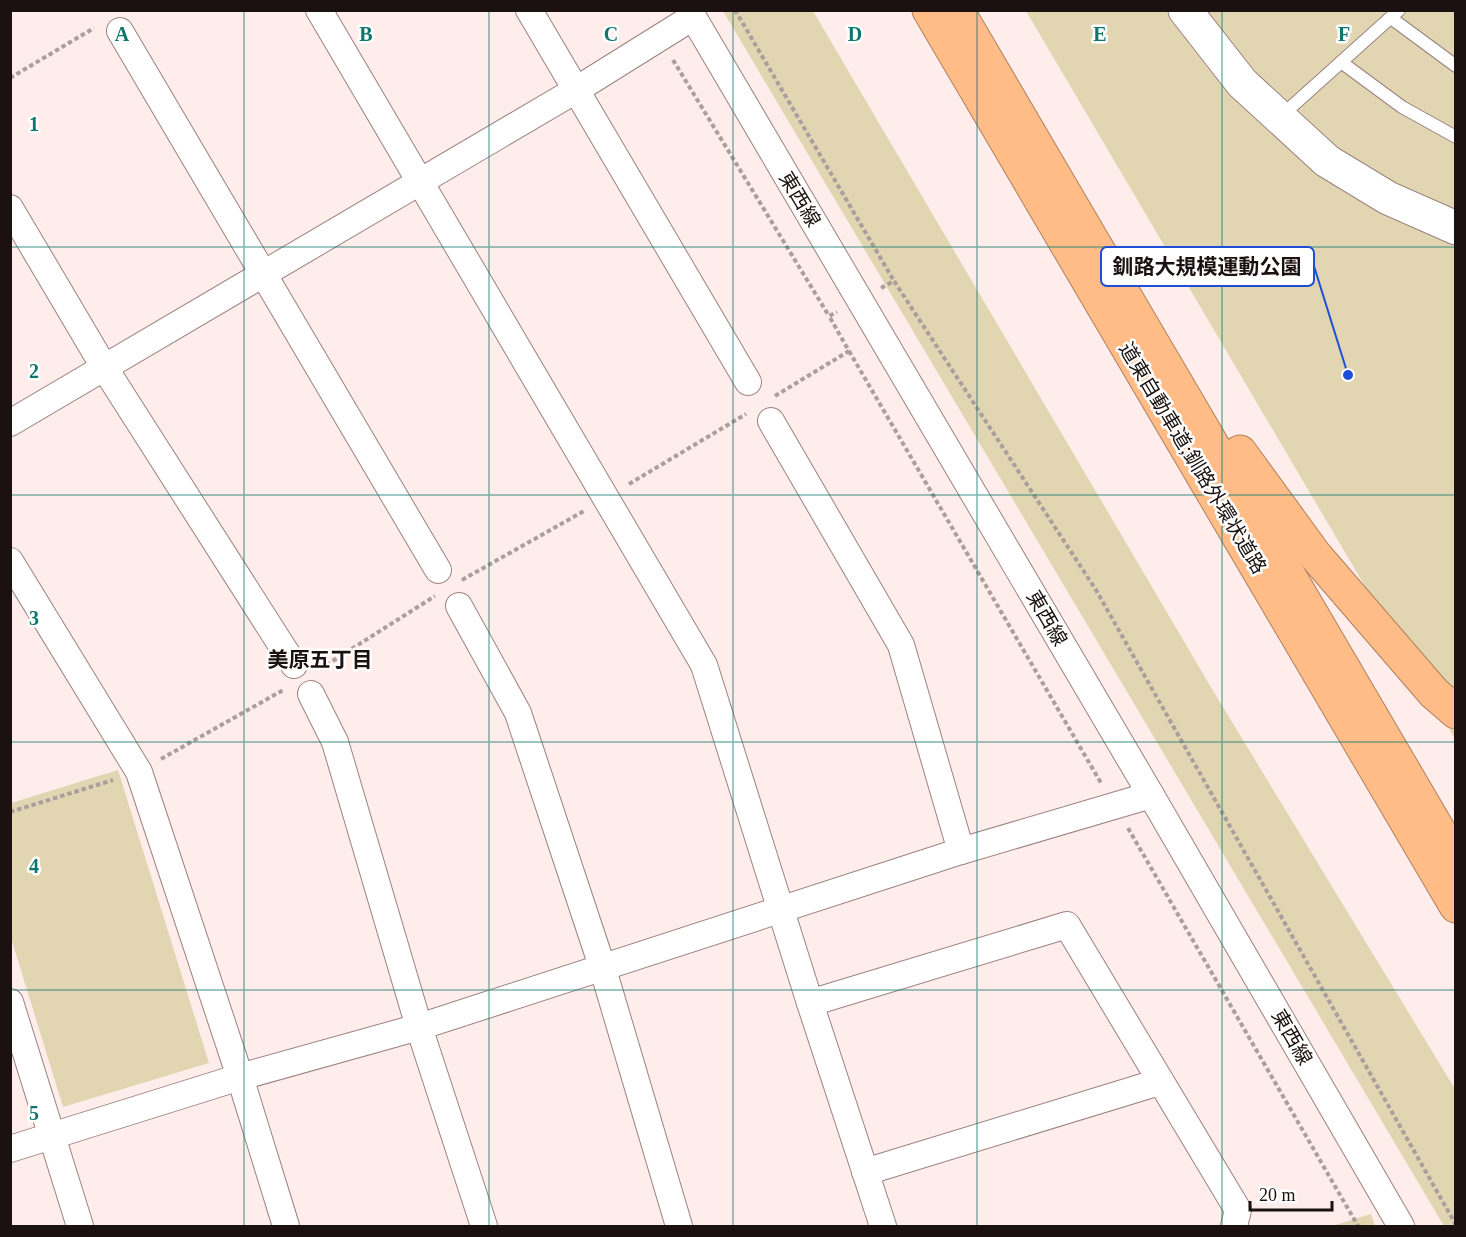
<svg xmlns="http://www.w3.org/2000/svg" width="1466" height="1237" font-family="'Times New Roman','Noto Sans JP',serif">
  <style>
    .green { fill: #e2d6b2 }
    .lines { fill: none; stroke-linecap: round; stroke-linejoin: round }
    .lane-casing { stroke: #9b827f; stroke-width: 14 }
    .street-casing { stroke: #9b827f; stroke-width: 28 }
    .secondary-casing { stroke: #9b827f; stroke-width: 35 }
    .highway-casing { stroke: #af805d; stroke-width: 35 }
    .path { stroke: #ac9e9c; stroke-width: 4; stroke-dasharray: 4.5 3; stroke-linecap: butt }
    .lane { stroke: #fff; stroke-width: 12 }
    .street { stroke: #fff; stroke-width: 26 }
    .secondary { stroke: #fff; stroke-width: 33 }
    .highway { stroke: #ffbc87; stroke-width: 33 }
    .grid { fill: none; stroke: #0f766e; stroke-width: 1.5; stroke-opacity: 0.55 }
    .labels { text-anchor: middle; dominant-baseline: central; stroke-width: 5; stroke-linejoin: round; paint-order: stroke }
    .street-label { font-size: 20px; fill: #1a1110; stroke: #fff }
    .neighbourhood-label { font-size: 21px; font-weight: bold; fill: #1a1110; stroke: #fff }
    .grid-label { font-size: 20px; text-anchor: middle; font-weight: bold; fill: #0f766e; stroke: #fff; stroke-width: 5; stroke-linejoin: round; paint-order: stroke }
    .leader { fill: none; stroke: #1d4ed8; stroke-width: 2 }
    .callout-dot { fill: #1d4ed8; stroke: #fff; stroke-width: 2 }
    .callout { fill: #fff; stroke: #1d4ed8; stroke-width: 2 }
    .callout-label { font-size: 21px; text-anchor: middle; font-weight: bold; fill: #1a1110 }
  </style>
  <rect width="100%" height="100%" fill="#feedeb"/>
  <!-- green -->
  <g class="green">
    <polygon points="723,11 813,11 1212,689 1455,1089 1455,1226 1444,1226"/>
    <polygon points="1026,11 1455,11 1455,739"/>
    <polygon points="118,770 209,1063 63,1107 11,938 11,803"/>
    <polygon points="1371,1214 1375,1226 1332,1226"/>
  </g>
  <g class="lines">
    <!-- lane casing -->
    <g class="lane-casing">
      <g id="lane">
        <polyline points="1391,18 1456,66"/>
        <polyline points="1341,62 1402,107 1456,137"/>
        <polyline points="1280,117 1399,10"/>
      </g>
    </g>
    <!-- street casing -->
    <g class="street-casing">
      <g id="street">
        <polyline points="319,10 704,665 810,1003 883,1226"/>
        <polyline points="529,10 748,382"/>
        <polyline points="689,10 1151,795 1401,1226"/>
        <polyline points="120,31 438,570"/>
        <polyline points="10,208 104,367 294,665"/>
        <polyline points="771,421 901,645 961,851"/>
        <polyline points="10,423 576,90 693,17"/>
        <polyline points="10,561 139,772 240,1077 286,1226"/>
        <polyline points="459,606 518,713 602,966 679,1226"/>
        <polyline points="311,694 335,742 419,1027 484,1226"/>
        <polyline points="10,1002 80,1226"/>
        <polyline points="810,1003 1067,925 1238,1210 1234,1226"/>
        <polyline points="10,1149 240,1077 419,1027 961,851 1151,795"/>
        <polyline points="865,1172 1159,1082"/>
      </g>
    </g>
    <!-- secondary casing -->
    <g class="secondary-casing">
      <polyline id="secondary" points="1185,10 1242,83 1327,161 1388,198 1456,228"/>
    </g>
    <!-- highway casing -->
    <g class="highway-casing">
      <g id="highway">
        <polyline points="929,10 1456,906"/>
        <polyline points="957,10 1456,860"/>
        <polyline points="1240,452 1315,555 1434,693 1456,712"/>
      </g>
    </g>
    <!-- path -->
    <g class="path">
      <polyline points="735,10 894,281"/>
      <polyline points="673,60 829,316"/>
      <polyline points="10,78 94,28"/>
      <polyline points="881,288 894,281 1096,590 1456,1225"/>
      <polyline points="849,351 1101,783"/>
      <polyline points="775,396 849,351 829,316 837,312"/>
      <polyline points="629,484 746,414"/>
      <polyline points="462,580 584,511"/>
      <polyline points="320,669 435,596"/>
      <polyline points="161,759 285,689"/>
      <polyline points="10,812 113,780"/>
      <polyline points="1128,828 1358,1226"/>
    </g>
    <!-- lane -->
    <use href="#lane" class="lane"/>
    <!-- street -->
    <use href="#street" class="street"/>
    <!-- secondary -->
    <use href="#secondary" class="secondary"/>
    <!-- highway -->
    <use href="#highway" class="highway"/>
  </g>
  <!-- grid -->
  <path class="grid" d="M244 10V1226M489 10V1226M733 10V1226M977 10V1226M1222 10V1226M10 247H1456M10 495H1456M10 742H1456M10 990H1456"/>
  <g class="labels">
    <!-- street labels -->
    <g class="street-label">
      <text transform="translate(800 199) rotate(59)">東西線</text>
      <text transform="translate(1193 458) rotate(59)">道東自動車道;釧路外環状道路</text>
      <text transform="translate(1047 618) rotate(60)">東西線</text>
      <text transform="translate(1292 1037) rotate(60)">東西線</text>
    </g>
    <!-- neighbourhood labels -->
    <g class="neighbourhood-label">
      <text x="320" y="660">美原五丁目</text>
    </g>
  </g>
  <g class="grid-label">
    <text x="122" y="41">A</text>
    <text x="366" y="41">B</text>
    <text x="611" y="41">C</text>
    <text x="855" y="41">D</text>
    <text x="1100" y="41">E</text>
    <text x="1344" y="41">F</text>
    <text x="34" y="131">1</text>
    <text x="34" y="378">2</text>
    <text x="34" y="625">3</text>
    <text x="34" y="873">4</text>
    <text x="34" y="1120">5</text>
  </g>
  <!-- callouts -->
  <path class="leader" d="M1348 375L1314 266"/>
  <circle class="callout-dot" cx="1348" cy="375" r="6"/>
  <rect class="callout" x="1101" y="247" width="213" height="39" rx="6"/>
  <g class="callout-label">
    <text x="1207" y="274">釧路大規模運動公園</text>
  </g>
  <!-- border -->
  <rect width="1466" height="1237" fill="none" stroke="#1a1110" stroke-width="24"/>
  <!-- scale -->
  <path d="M1250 1201v9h82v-9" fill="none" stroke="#1a1110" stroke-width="3"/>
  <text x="1259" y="1201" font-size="18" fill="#1a1110" stroke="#ffffff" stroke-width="4.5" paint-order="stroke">20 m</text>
</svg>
